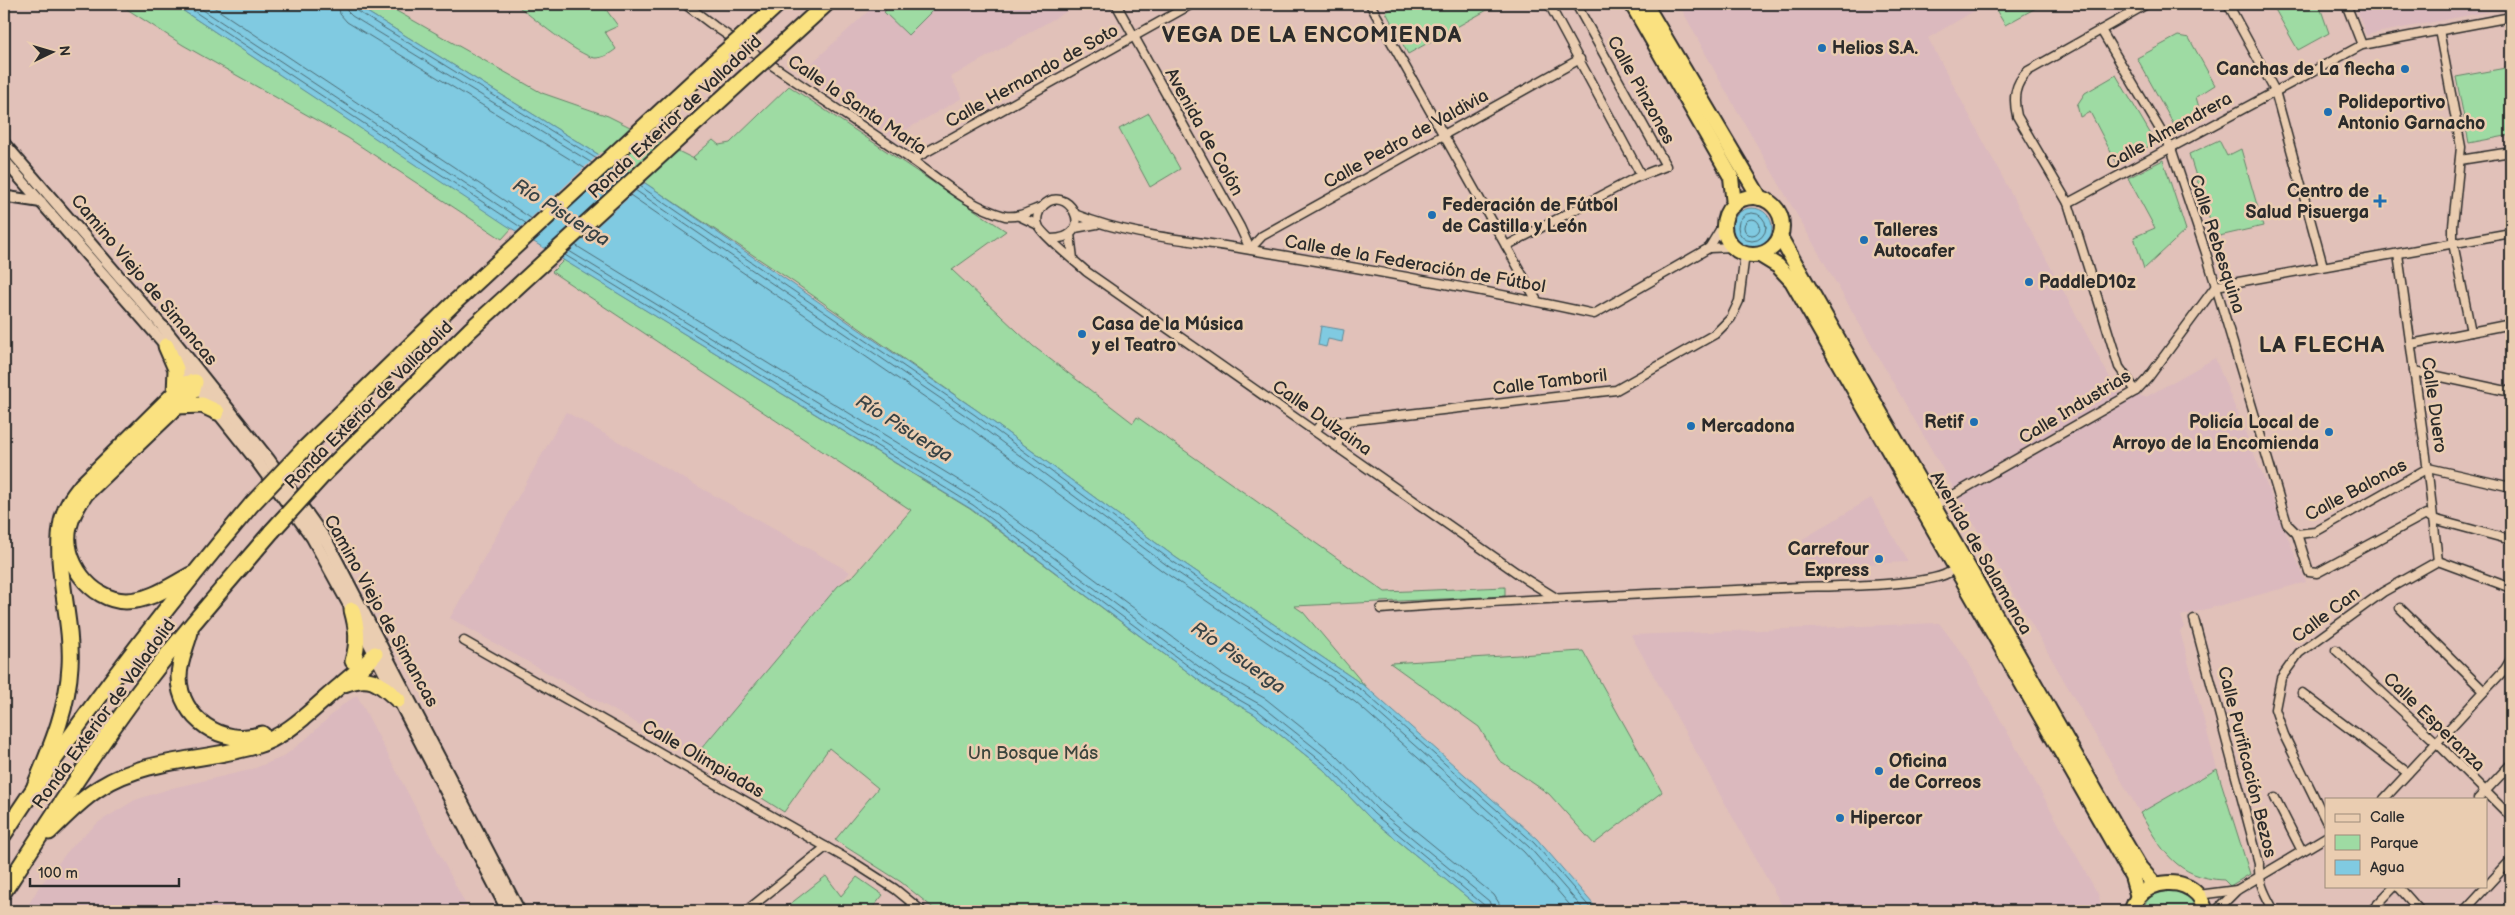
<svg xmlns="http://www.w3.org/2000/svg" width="2515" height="915" font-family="'Balsamiq Sans',sans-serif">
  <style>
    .built { fill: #dbb9be }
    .green { fill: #9edba3; stroke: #648367 }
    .water { fill: #80cae1; stroke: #5e8a98 }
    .pier { fill: #e1c1b9 }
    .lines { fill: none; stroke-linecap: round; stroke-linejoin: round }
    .shore { stroke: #4d6b74; stroke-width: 1 }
    .minor-casing { stroke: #2b2b2b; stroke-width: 11 }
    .tertiary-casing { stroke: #2b2b2b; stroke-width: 14 }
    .secondary-casing { stroke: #2b2b2b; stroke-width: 15 }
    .trunk-casing { stroke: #2b2b2b; stroke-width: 18 }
    .motorway-casing { stroke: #2b2b2b; stroke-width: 19 }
    .minor { stroke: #eacdb1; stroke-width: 8 }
    .tertiary { stroke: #eacdb1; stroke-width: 10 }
    .secondary { stroke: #eacdb1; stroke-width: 11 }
    .trunk { stroke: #fae180; stroke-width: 14 }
    .motorway { stroke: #fae180; stroke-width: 15 }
    .motorway-bridge-casing { stroke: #2b2b2b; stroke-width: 19; stroke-linecap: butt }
    .motorway-bridge { stroke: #fae180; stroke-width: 15 }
    .poi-dot { fill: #1f6fb2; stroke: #eacdb1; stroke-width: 2 }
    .labels { text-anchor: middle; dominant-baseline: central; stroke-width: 5; stroke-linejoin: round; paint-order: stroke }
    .poi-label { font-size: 18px; font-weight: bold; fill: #2b2b2b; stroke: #eacdb1; text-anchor: start }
    .street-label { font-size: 18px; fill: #2b2b2b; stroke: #eacdb1 }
    .park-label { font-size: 18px; fill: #3c453d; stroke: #eacdb1 }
    .water-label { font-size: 19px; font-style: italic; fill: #384346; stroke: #eacdb1 }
    .district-label { font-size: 22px; font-weight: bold; letter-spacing: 1px; fill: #2b2b2b; stroke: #eacdb1 }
  </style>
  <rect width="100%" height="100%" fill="#e1c1b9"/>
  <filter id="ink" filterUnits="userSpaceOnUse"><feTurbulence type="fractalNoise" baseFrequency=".02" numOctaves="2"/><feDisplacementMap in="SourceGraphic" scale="10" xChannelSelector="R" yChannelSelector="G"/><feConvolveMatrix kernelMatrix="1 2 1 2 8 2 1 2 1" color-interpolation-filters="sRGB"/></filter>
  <g filter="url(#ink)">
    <!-- built -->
    <g class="built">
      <polygon points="876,4 1080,4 951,77 962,98 893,137 800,74"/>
      <polygon points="1679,4 1986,4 1928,38 2118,393 2146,397 2215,358 2306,582 2181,616 2185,627 2180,631 2217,769 2140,813 1719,79"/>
      <polygon points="2355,4 2511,4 2511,7 2366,35"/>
      <polygon points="566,412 850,572 695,756 450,618"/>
      <polygon points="1871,498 1908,562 1805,567 1803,539"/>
      <polygon points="1939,623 1967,660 2099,896 2101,911 1785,911 1631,635"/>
      <polygon points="357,695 469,911 25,911 39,887 72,846 99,822 135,800 172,788 250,770 283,757 307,738 341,706"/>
    </g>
    <!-- green -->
    <g class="green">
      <polygon points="119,4 173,4 512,228 502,239 348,138 183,45"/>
      <polygon points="354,4 384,4 542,93 608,116 696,160 693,157 713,140 719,145 730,143 789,86 1006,231 952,270 1033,346 1133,423 1137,417 1385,592 1505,587 1505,596 1294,606 1303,612 1366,687 1175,557 978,411 795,283 648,185"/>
      <path d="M515 4H602L618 26 605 32 616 49C610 54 603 58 595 58 578 56 530 15 515 4Z"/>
      <polygon points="892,4 939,4 908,35 884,12"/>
      <polygon points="1401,4 1498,4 1408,54 1386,12"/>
      <polygon points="2003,4 2043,4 2005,25 1995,8"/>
      <polygon points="2272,4 2319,4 2329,33 2298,50"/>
      <polygon points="2178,36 2189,38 2215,85 2196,97 2200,111 2175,127 2137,58"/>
      <polygon points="2511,67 2511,135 2469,143 2456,77"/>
      <polygon points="2116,75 2156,143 2116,162 2090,112 2080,117 2077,105 2085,93"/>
      <polygon points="1149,113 1180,169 1150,187 1119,129"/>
      <polygon points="2219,140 2227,156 2241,149 2263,226 2215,237 2189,154"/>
      <polygon points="2163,160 2186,230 2144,269 2134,237 2155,228 2128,178"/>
      <polygon points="564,260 970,509 1212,690 1254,714 1323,769 1370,818 1484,911 937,911 901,882 835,840 878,788 829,748 784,812 695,756 838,586 855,574 911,510 552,272"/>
      <polygon points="1583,651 1662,792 1594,844 1549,794 1499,760 1479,727 1390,663"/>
      <path d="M2217 769 2250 874 2230 886 2224 880C2176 878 2162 850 2140 813Z"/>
      <polygon points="826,876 841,896 857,877 883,895 870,911 787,911 785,908"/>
      <polygon points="2173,890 2192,899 2200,911 2139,911 2152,895"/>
    </g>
    <!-- water -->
    <g class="water">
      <polygon points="173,4 354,4 648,185 978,411 1175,557 1366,687 1537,839 1599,911 1484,911 1370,818 1323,769 1254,714 1212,690 971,509 506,225"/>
      <circle cx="1752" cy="228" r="20"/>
      <polygon points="1321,326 1344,330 1342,342 1328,339 1326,347 1318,345"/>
    </g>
    <!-- pier -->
    <g class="pier">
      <polygon points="601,152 618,163 532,243 515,233"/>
      <polygon points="631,171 647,181 559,261 544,251"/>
    </g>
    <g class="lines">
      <!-- shore -->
      <g class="shore">
        <polyline points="183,4 522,228"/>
        <polyline points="194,4 527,224"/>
        <polyline points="209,4 532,219"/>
        <polyline points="338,4 340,14 347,22 586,169"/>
        <polyline points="346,4 347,11 352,16 592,163"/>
        <polyline points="352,4 355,10 597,159"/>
        <polyline points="640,186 975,415 1172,561 1363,691 1534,843 1593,911"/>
        <polyline points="635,190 972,420 1168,566 1359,696 1529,847 1585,911"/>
        <polyline points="630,195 967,426 1164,572 1355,702 1524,852 1575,911"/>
        <circle cx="1752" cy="227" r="14"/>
        <circle cx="1752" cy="227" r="8"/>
        <polyline points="575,245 981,494 1222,674 1266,699 1336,755 1383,804 1494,895 1499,903 1500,911"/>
        <polyline points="569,251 977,500 1218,681 1261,705 1330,760 1378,810 1489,901 1493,911"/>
        <polyline points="565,255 973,505 1215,686 1257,710 1326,765 1374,814 1484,905 1486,911"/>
      </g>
      <!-- minor casing -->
      <g class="minor-casing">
        <g id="minor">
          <path d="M685 4 714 26C779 70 844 114 909 158 940 179 967 206 1005 216 1018 218 1030 211 1042 207"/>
          <polyline points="1116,4 1240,227 1250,249"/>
          <polyline points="1370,4 1537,301"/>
          <polyline points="1549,4 1641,175"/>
          <polyline points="2228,4 2275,91 2323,266"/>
          <polyline points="2346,4 2362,45"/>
          <polyline points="2101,30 2171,148 2206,253 2287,524 2297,534 2309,572 2317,573 2426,514 2433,519 2511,540"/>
          <polyline points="2439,30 2461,147 2453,226 2453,243 2471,332"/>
          <polyline points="912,160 1192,4"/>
          <polyline points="2460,160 2511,152"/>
          <polyline points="2068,203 2362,45 2511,17"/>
          <path d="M1077 215C1132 237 1193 240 1251 250 1365 269 1480 289 1594 314L1709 248 1733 247"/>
          <polyline points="1019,216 1038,225"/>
          <polyline points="1075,228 1097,224"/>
          <polyline points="1070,234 1073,259"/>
          <path d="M1051 239C1101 238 1066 179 1042 207 1038 211 1036 219 1038 225 1040 233 1078 264 1087 272L1527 580 1556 598"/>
          <polyline points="1506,246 1635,178 1666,166 1576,4"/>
          <polyline points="1709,248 1724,223"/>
          <polyline points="1250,249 1262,236 1580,59"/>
          <polyline points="2398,254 2426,456 2438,561"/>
          <polyline points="2411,344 2511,324"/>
          <polyline points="2414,371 2511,392"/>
          <path d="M2136 391 2119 367 2068 203 2017 116C2013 99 2014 84 2028 71L2147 4"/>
          <polyline points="1315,431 1322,423 1347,421"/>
          <polyline points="1337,446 1347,421 1616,390 1715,334 1731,318 1739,301 1745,254"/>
          <polyline points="1941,502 2136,391 2148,378 2216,286 2511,233"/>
          <polyline points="2297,534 2315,532 2428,468 2511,487"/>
          <polyline points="2400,608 2484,691"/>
          <path d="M1381 609C1521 599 1661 593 1801 587 1832 586 1926 586 1948 573"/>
          <path d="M2194 619 2259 863C2258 883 2265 894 2274 911"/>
          <polyline points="464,641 856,864 895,889 922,911"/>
          <polyline points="2336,650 2436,742 2511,817"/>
          <polyline points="2302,693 2408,773"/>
          <polyline points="2275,798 2302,851"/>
          <polyline points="2384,799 2505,669 2511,659"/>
          <polyline points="2478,799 2511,764"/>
          <polyline points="2326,821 2284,735 2275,709 2281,678 2299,653 2383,592 2438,561 2511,588"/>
          <polyline points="2398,886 2420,911"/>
          <polyline points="2198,895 2237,890"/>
          <polyline points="746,911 826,847"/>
          <polyline points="2216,911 2237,890 2326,837"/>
          <polyline points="2371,911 2395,886"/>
          <polyline points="2464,911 2511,860"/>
        </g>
      </g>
      <!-- tertiary casing -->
      <g class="tertiary-casing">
        <g id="tertiary">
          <polyline points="4,143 163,327"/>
          <polyline points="4,160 166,346"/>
          <polyline points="8,197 41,202"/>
        </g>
      </g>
      <!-- secondary casing -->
      <g class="secondary-casing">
        <g id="secondary">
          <polyline points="163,327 269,460 327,542 519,911"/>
          <polyline points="173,356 256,460 312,537 352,610 508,911"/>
        </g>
      </g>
      <!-- trunk casing -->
      <g class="trunk-casing">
        <g id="trunk">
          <polyline points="1632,4 1731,177 1734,205"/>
          <polyline points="1645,4 1760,198"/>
          <circle cx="1753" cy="226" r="29"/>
          <polyline points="1780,237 2124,841 2140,868 2155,885"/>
          <polyline points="1760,255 1778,266 1792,281 2115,846 2132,876 2138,897"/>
          <path d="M2131 911C2133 907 2135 901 2138 897 2153 880 2181 878 2197 894 2201 898 2204 906 2206 911"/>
        </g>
      </g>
      <!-- motorway casing -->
      <g class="motorway-casing">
        <g id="motorway">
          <polyline points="751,29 778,4"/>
          <polyline points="778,48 826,4"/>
          <polyline points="166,346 176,369 175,394"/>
          <polyline points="177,406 202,405 217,412"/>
          <polyline points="305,448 454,303 724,53"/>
          <polyline points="324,474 470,330 750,73"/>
          <path d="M352 610C357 628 359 642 353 661"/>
          <path d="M190 632C186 647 179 661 179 677 179 718 223 748 262 734"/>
          <path d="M344 684C371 674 378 682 398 700"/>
          <path d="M35 786C51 747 68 708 70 666 73 619 53 567 62 521 65 507 73 496 82 485L184 384 195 382 192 392 86 493C78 504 72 514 69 527 61 560 91 601 126 601 151 601 171 585 193 574"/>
          <path d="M49 832C66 816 81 799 101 787 147 758 204 761 255 746 289 736 314 707 341 685 352 675 365 666 375 654"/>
          <path d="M4 834C79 718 164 609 252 504"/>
          <path d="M4 891C46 826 88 761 134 698 177 640 225 586 272 531"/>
        </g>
      </g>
      <!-- minor -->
      <use href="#minor" class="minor"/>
      <!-- tertiary -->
      <use href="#tertiary" class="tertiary"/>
      <!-- secondary -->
      <use href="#secondary" class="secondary"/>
      <!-- trunk -->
      <use href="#trunk" class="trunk"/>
      <!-- motorway -->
      <use href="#motorway" class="motorway"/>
      <!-- motorway-bridge casing -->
      <g class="motorway-bridge-casing">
        <g id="motorway-bridge">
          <polyline points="724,53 751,29"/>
          <polyline points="750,73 778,48"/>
          <polyline points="252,504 305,448"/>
          <polyline points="272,531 324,474"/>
        </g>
      </g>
      <!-- motorway-bridge -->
      <use href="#motorway-bridge" class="motorway-bridge"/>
    </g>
  </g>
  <!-- markers -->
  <g class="poi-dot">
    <circle cx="1822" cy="48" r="5"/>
    <circle cx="2405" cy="69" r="5"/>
    <circle cx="2328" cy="112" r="5"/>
    <path d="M2377.5 193.5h5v5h5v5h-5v5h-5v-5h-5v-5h5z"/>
    <circle cx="1432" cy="215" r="5"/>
    <circle cx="1864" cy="240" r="5"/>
    <circle cx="2029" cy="282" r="5"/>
    <circle cx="1082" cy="334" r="5"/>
    <circle cx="1974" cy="422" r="5"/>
    <circle cx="1691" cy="426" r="5"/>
    <circle cx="2329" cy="432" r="5"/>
    <circle cx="1879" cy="559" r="5"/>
    <circle cx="1879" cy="771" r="5"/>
    <circle cx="1840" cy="818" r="5"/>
  </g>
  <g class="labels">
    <!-- poi labels -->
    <g class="poi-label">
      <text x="1832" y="48">Helios S.A.</text>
      <text x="2395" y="69" text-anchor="end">Canchas de La flecha</text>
      <text x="2338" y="102">Polideportivo<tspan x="2338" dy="21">Antonio Garnacho</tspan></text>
      <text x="2369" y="191" text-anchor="end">Centro de<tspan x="2369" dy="21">Salud Pisuerga</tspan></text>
      <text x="1442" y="205">Federación de Fútbol<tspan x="1442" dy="21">de Castilla y León</tspan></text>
      <text x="1874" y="230">Talleres<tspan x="1874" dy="21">Autocafer</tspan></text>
      <text x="2039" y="282">PaddleD10z</text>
      <text x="1092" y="324">Casa de la Música<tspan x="1092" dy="21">y el Teatro</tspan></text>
      <text x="1964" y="422" text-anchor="end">Retif</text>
      <text x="2319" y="422" text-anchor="end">Policía Local de<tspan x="2319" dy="21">Arroyo de la Encomienda</tspan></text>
      <text x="1701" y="426">Mercadona</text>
      <text x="1869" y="549" text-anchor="end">Carrefour<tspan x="1869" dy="21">Express</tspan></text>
      <text x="1889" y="761">Oficina<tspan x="1889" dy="21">de Correos</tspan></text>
      <text x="1850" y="818">Hipercor</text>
    </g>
    <!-- street labels -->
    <g class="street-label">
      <text transform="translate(1032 76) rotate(-29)">Calle Hernando de Soto</text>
      <text transform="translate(1641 90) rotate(61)">Calle Pinzones</text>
      <text transform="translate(857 105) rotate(34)">Calle la Santa María</text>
      <text transform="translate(675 117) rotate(-43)">Ronda Exterior de Valladolid</text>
      <text transform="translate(2169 131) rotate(-29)">Calle Almendrera</text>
      <text transform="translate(1204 132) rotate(61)">Avenida de Colón</text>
      <text transform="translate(1406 139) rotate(-29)">Calle Pedro de Valdivia</text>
      <text transform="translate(2217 244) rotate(72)">Calle Rebesquina</text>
      <text transform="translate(1415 264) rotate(10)">Calle de la Federación de Fútbol</text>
      <text transform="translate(144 280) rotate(50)">Camino Viejo de Simancas</text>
      <text transform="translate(1550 382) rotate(-7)">Calle Tamboril</text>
      <text transform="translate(369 405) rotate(-45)">Ronda Exterior de Valladolid</text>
      <text transform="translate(2434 405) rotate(82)">Calle Duero</text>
      <text transform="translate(2075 407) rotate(-31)">Calle Industrias</text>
      <text transform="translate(1322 418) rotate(35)">Calle Dulzaina</text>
      <text transform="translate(2356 490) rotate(-28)">Calle Balonas</text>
      <text transform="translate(1981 553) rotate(60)">Avenida de Salamanca</text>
      <text transform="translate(381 611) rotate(61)">Camino Viejo de Simancas</text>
      <text transform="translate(2326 615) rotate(-37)">Calle Can</text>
      <text transform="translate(104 714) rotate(-54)">Ronda Exterior de Valladolid</text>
      <text transform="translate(2434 722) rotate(44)">Calle Esperanza</text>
      <text transform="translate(703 759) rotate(30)">Calle Olimpiadas</text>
      <text transform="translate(2247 762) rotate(76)">Calle Purificación Bezos</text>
    </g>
    <!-- park labels -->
    <g class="park-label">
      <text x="1033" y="753">Un Bosque Más</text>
    </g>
    <!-- water labels -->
    <g class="water-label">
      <text transform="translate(561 213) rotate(32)">Río Pisuerga</text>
      <text transform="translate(904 429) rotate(32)">Río Pisuerga</text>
      <text transform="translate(1238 658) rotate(35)">Río Pisuerga</text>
    </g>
    <!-- district labels -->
    <g class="district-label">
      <text x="1312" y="35">VEGA DE LA ENCOMIENDA</text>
      <text x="2322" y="345">LA FLECHA</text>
    </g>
  </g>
  <!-- margin -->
  <rect width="2515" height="915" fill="none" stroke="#eacdb1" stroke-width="20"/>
  <rect x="10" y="10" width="2495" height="895" fill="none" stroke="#2b2b2b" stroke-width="2" filter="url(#ink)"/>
  <!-- legend -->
  <rect x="2325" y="798" width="162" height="90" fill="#eacdb1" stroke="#9e8c7b"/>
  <rect x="2335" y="814" width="25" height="8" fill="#eacdb1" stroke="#9e8c7b"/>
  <text x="2370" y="822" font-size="15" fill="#2b2b2b">Calle</text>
  <rect x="2335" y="835" width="25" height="15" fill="#9edba3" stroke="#9e8c7b"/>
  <text x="2370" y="848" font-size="15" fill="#2b2b2b">Parque</text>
  <rect x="2335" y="860" width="25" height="15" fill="#80cae1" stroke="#9e8c7b"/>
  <text x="2370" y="872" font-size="15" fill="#2b2b2b">Agua</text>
  <!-- north arrow -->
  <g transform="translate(52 52) rotate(85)" stroke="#eacdb1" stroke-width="4" paint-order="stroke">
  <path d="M0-4L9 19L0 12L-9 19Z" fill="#2b2b2b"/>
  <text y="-8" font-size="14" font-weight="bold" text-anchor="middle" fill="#2b2b2b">N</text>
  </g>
  <!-- scale -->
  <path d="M30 878v8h149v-8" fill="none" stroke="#2b2b2b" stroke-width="2.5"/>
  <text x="38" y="878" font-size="15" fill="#2b2b2b" stroke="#eacdb1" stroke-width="4" paint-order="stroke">100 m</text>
</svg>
